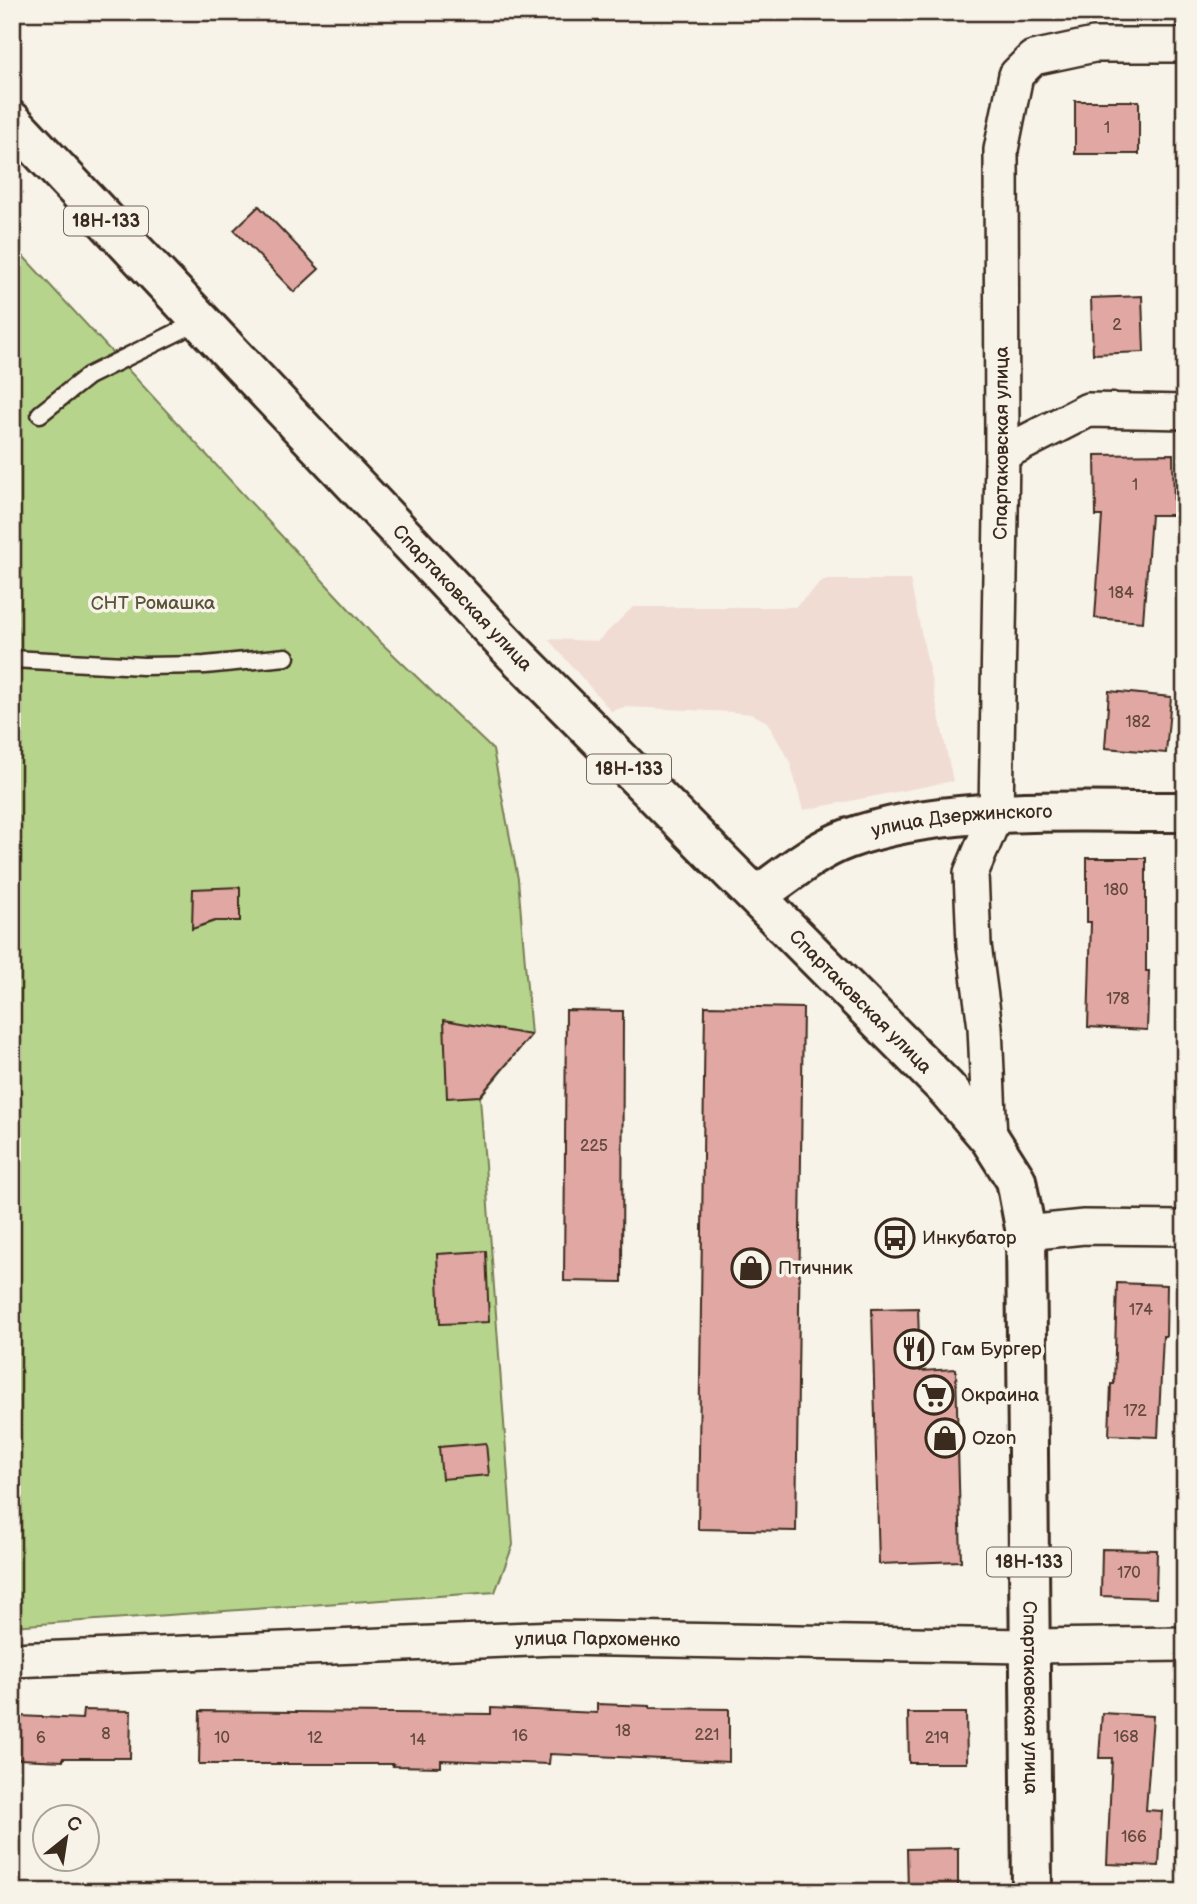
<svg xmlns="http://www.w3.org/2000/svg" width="1197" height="1904" font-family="'Balsamiq Sans',sans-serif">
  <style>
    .built { fill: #f0dcd3 }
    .green { fill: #b6d48c; stroke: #787f55; stroke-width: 2 }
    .building { fill: #e1a7a2; stroke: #3b2a1e; stroke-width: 2 }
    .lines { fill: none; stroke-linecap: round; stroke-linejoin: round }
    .lane-casing { stroke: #3b2a1e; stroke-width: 21 }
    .street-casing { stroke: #3b2a1e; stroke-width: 38 }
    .secondary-casing { stroke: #3b2a1e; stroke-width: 44 }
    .primary-casing { stroke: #3b2a1e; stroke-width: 44 }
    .lane { stroke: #f7f3e8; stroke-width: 16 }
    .street { stroke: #f7f3e8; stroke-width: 33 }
    .secondary { stroke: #f7f3e8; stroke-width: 38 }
    .primary { stroke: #f7f3e8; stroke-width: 38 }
    .labels { text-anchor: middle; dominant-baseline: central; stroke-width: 7; stroke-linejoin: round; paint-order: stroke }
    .number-label { font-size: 16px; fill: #64493f }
    .shield { fill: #f7f3e8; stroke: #73665b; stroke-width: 2 }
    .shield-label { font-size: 18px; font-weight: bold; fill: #3b2a1e }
    .street-label { font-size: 19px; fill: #3b2a1e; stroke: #f7f3e8 }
    .park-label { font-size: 19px; fill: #5a543a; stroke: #f7f3e8 }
    .poi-label { font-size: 19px; fill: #3b2a1e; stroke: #f7f3e8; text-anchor: start }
  </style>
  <rect width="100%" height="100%" fill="#f7f3e8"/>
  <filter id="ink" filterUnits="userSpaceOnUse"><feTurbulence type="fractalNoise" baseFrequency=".0143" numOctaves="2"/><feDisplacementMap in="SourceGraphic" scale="14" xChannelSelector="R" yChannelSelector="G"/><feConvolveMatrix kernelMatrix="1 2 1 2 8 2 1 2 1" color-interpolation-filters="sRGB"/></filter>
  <g filter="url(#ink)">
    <!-- built -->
    <polygon class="built" points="824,580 910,580 953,781 803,810 790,762 767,722 752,714 731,712 625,707 611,711 548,639 598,641 633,607 795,607"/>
    <!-- green -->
    <polygon class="green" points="12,244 374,636 493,750 518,879 531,1035 480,1097 513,1545 495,1592 12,1626"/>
    <!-- building -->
    <g class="building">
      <rect x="1075" y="101" width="64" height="53"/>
      <polygon points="259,206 319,269 294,292 234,230"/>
      <polygon points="1142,296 1144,352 1093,354 1091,298"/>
      <polygon points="1173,454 1174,515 1151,515 1143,622 1095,618 1102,516 1096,516 1095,455"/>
      <polygon points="1109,691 1171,697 1166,753 1105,748"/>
      <polygon points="1087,858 1146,858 1146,971 1149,971 1147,1030 1088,1027 1091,922 1087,922"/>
      <polygon points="240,887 240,921 215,921 192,929 193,889"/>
      <polygon points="705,1006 803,1008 796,1531 698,1529"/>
      <polygon points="566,1010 623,1011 622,1282 564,1281"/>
      <polygon points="444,1020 531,1035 480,1096 447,1098"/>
      <polygon points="486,1251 489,1322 440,1324 437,1254"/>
      <polygon points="1117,1283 1167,1285 1166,1336 1163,1336 1158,1437 1109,1435 1111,1384 1114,1384"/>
      <polygon points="918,1308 920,1371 956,1369 961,1561 879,1564 872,1309"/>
      <polygon points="486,1443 489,1475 442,1479 439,1447"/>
      <polygon points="1102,1549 1157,1550 1156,1598 1101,1596"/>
      <polygon points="597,1704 650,1706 650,1708 729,1709 729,1762 550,1754 549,1764 441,1760 441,1767 393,1766 394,1764 199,1764 200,1711 491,1714 491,1708 597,1713"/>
      <polygon points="83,1710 131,1711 130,1758 63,1758 63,1761 18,1759 20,1716 82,1719"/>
      <polygon points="908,1713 966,1713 967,1763 909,1763"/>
      <polygon points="1102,1713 1153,1716 1146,1810 1162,1811 1159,1866 1107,1864 1112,1758 1099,1758"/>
      <polygon points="958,1848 958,1892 908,1892 907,1849"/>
    </g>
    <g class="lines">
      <!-- lane casing -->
      <g class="lane-casing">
        <g id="lane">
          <polyline points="40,414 88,376 200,321"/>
          <polyline points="12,659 143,666 205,665 286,657"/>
        </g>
      </g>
      <!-- street casing -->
      <g class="street-casing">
        <g id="street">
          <polyline points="1002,454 1088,410 1185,412"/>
          <path id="s1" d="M990 1139 985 1027 974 945 971 873 996 814 1002 454 1001 150 1016 75 1033 58 1094 45H1185"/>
          <polyline points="1026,1233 1084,1227 1185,1228"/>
          <path id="s2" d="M12 1660 556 1638 1031 1646 1185 1644"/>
        </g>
      </g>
      <!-- secondary casing -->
      <g class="secondary-casing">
        <g id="secondary">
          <path id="s3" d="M757 896C785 876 814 851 847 839 946 803 1079 813 1185 812"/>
        </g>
      </g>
      <!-- primary casing -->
      <g class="primary-casing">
        <g id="primary">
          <path id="s4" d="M12 121 513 652 946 1088 990 1139 1016 1180 1026 1233 1032 1892"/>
        </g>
      </g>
      <!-- lane -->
      <use href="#lane" class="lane"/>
      <!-- street -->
      <use href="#street" class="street"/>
      <!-- secondary -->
      <use href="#secondary" class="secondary"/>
      <!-- primary -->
      <use href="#primary" class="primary"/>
    </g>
  </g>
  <!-- icons -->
  <defs>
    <g id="bus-ring" transform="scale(2.0125)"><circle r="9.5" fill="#f7f3e8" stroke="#3b2a1e" stroke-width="1.5"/><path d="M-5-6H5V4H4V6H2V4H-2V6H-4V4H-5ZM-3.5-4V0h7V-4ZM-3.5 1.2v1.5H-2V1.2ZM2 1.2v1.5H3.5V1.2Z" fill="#3b2a1e"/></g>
    <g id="shop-ring" transform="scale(2.0125)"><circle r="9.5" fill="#f7f3e8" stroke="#3b2a1e" stroke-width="1.5"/><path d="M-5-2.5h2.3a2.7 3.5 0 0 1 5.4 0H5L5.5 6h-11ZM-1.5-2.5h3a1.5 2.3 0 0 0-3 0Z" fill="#3b2a1e"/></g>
    <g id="restaurant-ring" transform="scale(2.0125)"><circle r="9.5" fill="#f7f3e8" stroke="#3b2a1e" stroke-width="1.5"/><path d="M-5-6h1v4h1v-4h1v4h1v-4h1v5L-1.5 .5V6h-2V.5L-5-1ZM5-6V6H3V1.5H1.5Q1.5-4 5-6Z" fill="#3b2a1e"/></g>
    <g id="supermarket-ring" transform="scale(2.0125)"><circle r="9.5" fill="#f7f3e8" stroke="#3b2a1e" stroke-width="1.5"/><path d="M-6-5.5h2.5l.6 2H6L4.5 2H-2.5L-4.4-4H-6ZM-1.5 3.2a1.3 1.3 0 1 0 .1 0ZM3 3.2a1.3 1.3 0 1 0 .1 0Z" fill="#3b2a1e"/></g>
  </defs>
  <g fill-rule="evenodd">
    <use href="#bus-ring" x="895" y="1238"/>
    <use href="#shop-ring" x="751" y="1268"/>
    <use href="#restaurant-ring" x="914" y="1349"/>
    <use href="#supermarket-ring" x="934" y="1395"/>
    <use href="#shop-ring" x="945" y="1438"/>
  </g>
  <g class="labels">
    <!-- number labels -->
    <g class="number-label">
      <text x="1107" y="128">1</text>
      <text x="1117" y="325">2</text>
      <text x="1135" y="485">1</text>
      <text x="1121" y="593">184</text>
      <text x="1138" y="722">182</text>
      <text x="1116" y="890">180</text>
      <text x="1118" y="999">178</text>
      <text x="594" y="1146">225</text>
      <text x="1141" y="1310">174</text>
      <text x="1135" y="1411">172</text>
      <text x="1129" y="1573">170</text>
      <text x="623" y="1731">18</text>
      <text x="106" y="1734">8</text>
      <text x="707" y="1735">221</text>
      <text x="520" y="1736">16</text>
      <text x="1126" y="1737">168</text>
      <text x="41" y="1738">6</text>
      <text x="222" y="1738">10</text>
      <text x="315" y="1738">12</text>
      <text x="937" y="1738">219</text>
      <text x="418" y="1740">14</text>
      <text x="1134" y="1837">166</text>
    </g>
    <!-- shield labels -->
    <g class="shield">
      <rect x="64" y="206.5" width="84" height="29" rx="5"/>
      <rect x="587" y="754.5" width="84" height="29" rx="5"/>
      <rect x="987" y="1547.5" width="84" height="29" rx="5"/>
    </g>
    <g class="shield-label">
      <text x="106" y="221">18Н-133</text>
      <text x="629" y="769">18Н-133</text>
      <text x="1029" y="1562">18Н-133</text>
    </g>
    <!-- street labels -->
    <g class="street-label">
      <text stroke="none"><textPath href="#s1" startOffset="702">Спартаковская улица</textPath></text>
      <text stroke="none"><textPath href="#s4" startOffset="656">Спартаковская улица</textPath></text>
      <text stroke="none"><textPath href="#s3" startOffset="224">улица Дзержинского</textPath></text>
      <text stroke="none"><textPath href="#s4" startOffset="1223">Спартаковская улица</textPath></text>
      <text stroke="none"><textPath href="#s2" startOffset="586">улица Пархоменко</textPath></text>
      <text stroke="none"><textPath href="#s4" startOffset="1979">Спартаковская улица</textPath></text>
    </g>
    <!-- park labels -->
    <g class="park-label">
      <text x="153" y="603">СНТ Ромашка</text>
    </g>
    <!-- poi labels -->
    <g class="poi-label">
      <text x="922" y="1238">Инкубатор</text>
      <text x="778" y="1268">Птичник</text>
      <text x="941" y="1349">Гам Бургер</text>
      <text x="961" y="1395">Окраина</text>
      <text x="972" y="1438">Ozon</text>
    </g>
  </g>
  <!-- margin -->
  <rect width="1197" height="1904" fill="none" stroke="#f7f3e8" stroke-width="42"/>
  <rect x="21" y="21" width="1155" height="1862" fill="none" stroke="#3b2a1e" stroke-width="2.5" filter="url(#ink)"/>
  <!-- north arrow -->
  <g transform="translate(66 1838) rotate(30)"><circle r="33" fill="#f7f3e8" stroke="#aca397" stroke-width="2"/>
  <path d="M0-5L12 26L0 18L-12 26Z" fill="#3b2a1e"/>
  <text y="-10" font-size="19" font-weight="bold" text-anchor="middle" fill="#3b2a1e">С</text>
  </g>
</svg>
